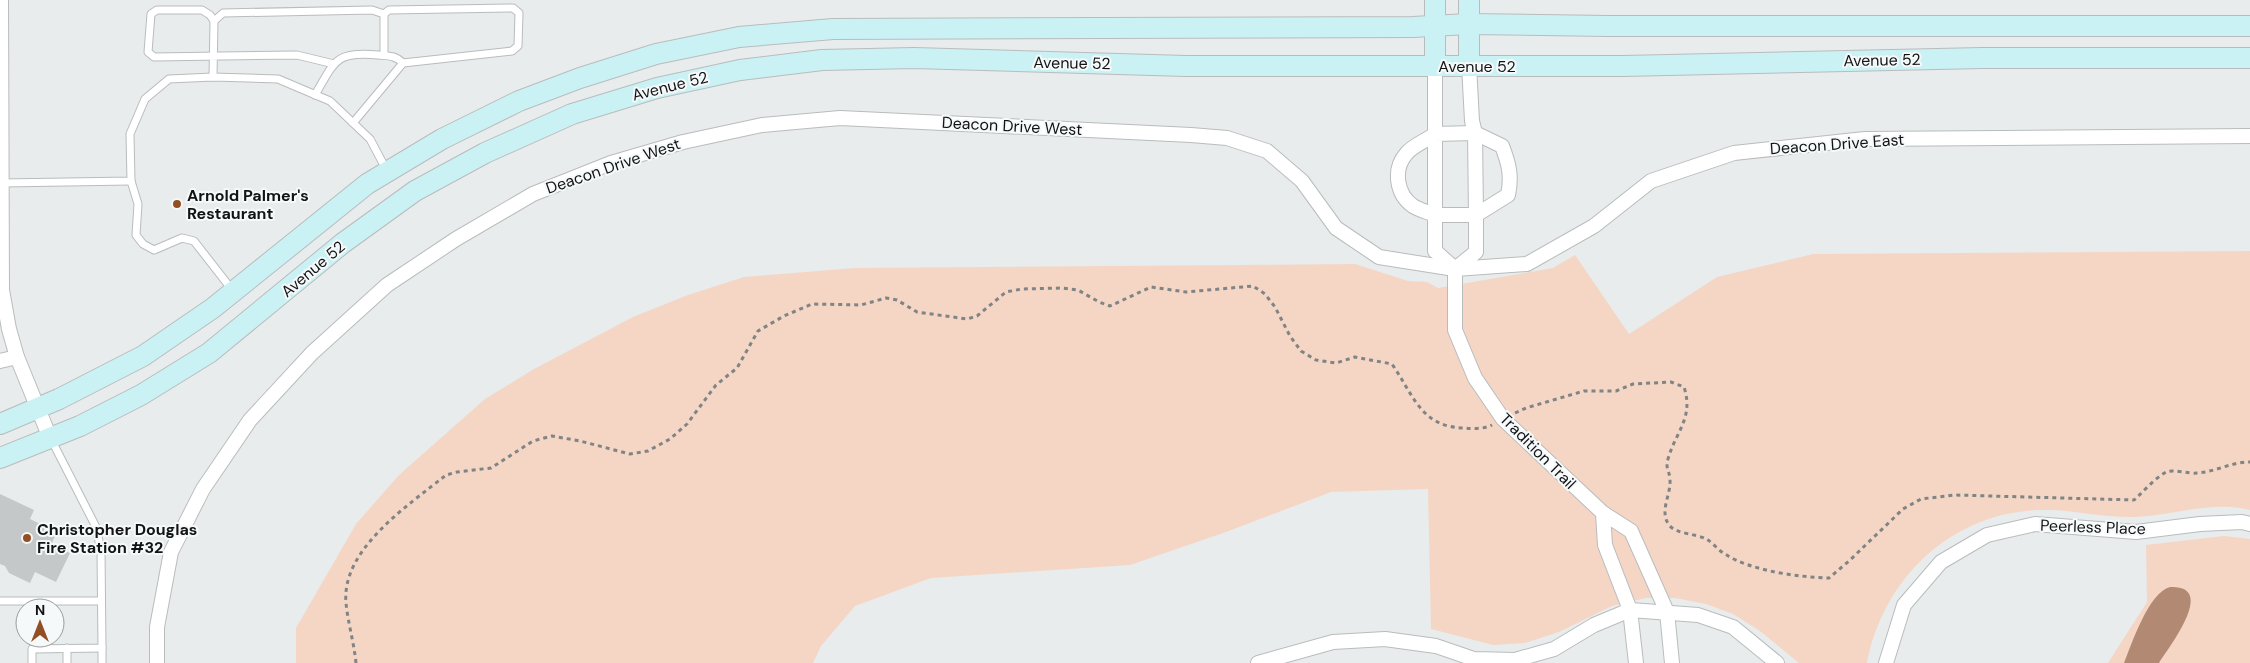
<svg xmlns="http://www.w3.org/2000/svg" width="2250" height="663" font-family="'DM Sans',sans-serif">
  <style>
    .green { fill: #f5d6c5 }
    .water { fill: #b28973 }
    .building { fill: #c4c8c8 }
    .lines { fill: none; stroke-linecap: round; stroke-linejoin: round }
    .service-casing { stroke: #b9bcbd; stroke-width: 9 }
    .minor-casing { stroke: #b9bcbd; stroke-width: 16 }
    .secondary-casing { stroke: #b9bcbd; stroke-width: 22 }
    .path { stroke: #818484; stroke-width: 3; stroke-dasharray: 4 4; stroke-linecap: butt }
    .service { stroke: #fff; stroke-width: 7 }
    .minor { stroke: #fff; stroke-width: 14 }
    .secondary { stroke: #caf2f4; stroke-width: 20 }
    .poi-dot { fill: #934e24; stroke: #f5f9fa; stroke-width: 2 }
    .labels { text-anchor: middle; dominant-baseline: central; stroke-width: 4; stroke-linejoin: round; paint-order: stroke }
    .street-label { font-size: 16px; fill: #121314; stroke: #f5f9fa }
    .poi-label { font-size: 16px; font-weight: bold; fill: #121314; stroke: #f5f9fa; text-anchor: start }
  </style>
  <rect width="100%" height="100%" fill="#e8ecec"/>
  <!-- green -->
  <g class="green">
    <path d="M2250 251V510C2211 500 2173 516 2134 517 2106 518 2079 511 2051 510 1958 507 1884 574 1867 663H1799L1760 631 1733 614 1706 604 1675 598H1646L1612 606 1559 632 1525 643 1493 645 1431 629 1428 489 1331 492 1226 532 1130 565 931 578 855 606 821 646 813 663H296V628L356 524 399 475 485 399 534 369 633 317 688 295 744 277 855 268 1355 264 1408 281 1427 282 1438 288 1553 268 1575 255 1629 334 1717 277 1813 254Z"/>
    <polygon points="2224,536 2250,539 2250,663 2108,663 2147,602 2146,545"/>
  </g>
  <!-- water -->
  <path class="water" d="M2170 587C2218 585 2169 647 2159 663H2124C2132 643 2149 592 2170 587Z"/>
  <!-- building -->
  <polygon class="building" points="0,494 34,510 30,519 57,532 51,545 70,553 56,582 35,572 30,583 9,573 5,566 0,564"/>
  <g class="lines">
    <!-- service casing -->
    <g class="service-casing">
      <g id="service">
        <polyline points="214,21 223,13 372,10 384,14"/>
        <polyline points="384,55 384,14 389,10 513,8 519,13 518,46 512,51 403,63"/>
        <polyline points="213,77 214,21 210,15 202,10 157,10 151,14 148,52 154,57 297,55 334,64"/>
        <path d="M315 95C335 61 335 51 378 55 388 56 395 55 403 63L353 123"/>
        <polyline points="131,181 138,204 136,235 143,244 154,250 182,238 194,241 233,291"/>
        <polyline points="2,183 131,181 130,134 145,99 169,79 213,77 278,79 330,101 370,139 387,171"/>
        <polyline points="0,601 100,601"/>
        <polyline points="67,648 67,663"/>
        <polyline points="102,648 102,663"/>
        <polyline points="32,663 32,649 102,648 101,551 96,527 51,439"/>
      </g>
    </g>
    <!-- minor casing -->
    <g class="minor-casing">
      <g id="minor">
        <polyline points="1,0 2,290 9,329 17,357 50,438"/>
        <path d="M1435 66V134C1426 141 1413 145 1406 154 1393 169 1396 194 1413 206 1419 210 1428 212 1435 215V251L1455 269V330L1475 378 1503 419 1603 513 1631 531 1667 612 1672 663"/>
        <polygon points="1475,133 1476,215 1435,215 1435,134"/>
        <path d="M1455 269 1476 252V215L1508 195C1512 176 1509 164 1502 146L1475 133 1472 121 1469 65"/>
        <polyline points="0,361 17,357"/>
        <polyline points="1603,513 1605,545 1630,610 1636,663"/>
        <polyline points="157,663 157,627 171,552 203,489 250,420 312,353 387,285 456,239 533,194 611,163 683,142 762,125 840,118 1191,135 1227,138 1267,151 1302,181 1336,228 1379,257 1455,269 1527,264 1594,226 1651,181 1734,153 1865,139 2250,136"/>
        <polyline points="1258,663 1333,642 1385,639 1436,646 1474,659 1515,660 1554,649 1594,625 1630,610 1698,615 1733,627 1777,663"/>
        <polyline points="1886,663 1904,605 1941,562 1987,535 2035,524 2136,532 2200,524 2242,522 2250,524"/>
      </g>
    </g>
    <!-- secondary casing -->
    <g class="secondary-casing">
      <g id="secondary">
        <polyline points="1469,0 1469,65"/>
        <polyline points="1435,66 1435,0"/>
        <polyline points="0,424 59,399 143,356 213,308 367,184 442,139 519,101 580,78 656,54 739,37 833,29 1413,27 1468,24 1608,26 2250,26"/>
        <polyline points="0,458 80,426 141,395 209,353 343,243 415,191 485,153 572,114 657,88 740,70 822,60 914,58 1186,66 1623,66 1982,58 2250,58"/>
      </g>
    </g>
    <!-- path -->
    <g class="path">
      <path d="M1515 413 1526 408 1584 391H1616L1633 384 1671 382 1684 387C1694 418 1676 431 1668 459 1665 470 1670 471 1670 480 1671 495 1659 511 1669 525 1677 535 1697 533 1708 540 1714 544 1719 551 1725 554 1751 571 1798 577 1829 578L1849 561 1903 509 1921 499 1955 495 2134 500C2144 491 2154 479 2166 472 2174 469 2188 474 2197 473 2215 472 2231 462 2250 462"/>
      <path d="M356 663C354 643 348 623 346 603 341 549 409 505 446 475L457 472 491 468 533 441 552 436 580 441 630 454 648 451 670 439 687 424 716 385 737 368 758 331 784 316 812 304 861 305 886 298 897 300 917 312 967 319 977 316 1006 292 1022 289 1062 288 1078 290 1099 302 1110 306 1151 287 1186 292 1253 286 1265 294 1275 307 1290 336 1301 351 1316 360 1336 363 1355 357 1392 364C1414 396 1421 427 1464 428 1473 429 1484 429 1492 425"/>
    </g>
    <!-- service -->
    <use href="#service" class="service"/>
    <!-- minor -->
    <use href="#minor" class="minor"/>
    <!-- secondary -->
    <use href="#secondary" class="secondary"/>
  </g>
  <!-- markers -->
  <g class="poi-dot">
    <circle cx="177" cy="204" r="5"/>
    <circle cx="27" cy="538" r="5"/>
  </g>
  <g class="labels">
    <!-- street labels -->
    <g class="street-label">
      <text transform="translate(1882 60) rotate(-1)">Avenue 52</text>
      <text transform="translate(1072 63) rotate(1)">Avenue 52</text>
      <text x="1477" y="66">Avenue 52</text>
      <text transform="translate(670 86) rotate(-14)">Avenue 52</text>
      <text transform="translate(1012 126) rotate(3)">Deacon Drive West</text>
      <text transform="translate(1837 144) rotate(-4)">Deacon Drive East</text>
      <text transform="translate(613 166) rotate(-19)">Deacon Drive West</text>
      <text transform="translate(313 269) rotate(-40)">Avenue 52</text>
      <text transform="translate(1538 451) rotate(45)">Tradition Trail</text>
      <text transform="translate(2093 527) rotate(2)">Peerless Place</text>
    </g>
    <!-- poi labels -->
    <g class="poi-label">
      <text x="187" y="195">Arnold Palmer's<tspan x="187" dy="18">Restaurant</tspan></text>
      <text x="37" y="529">Christopher Douglas<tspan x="37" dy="18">Fire Station #32</tspan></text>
    </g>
  </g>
  <!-- north arrow -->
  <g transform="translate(40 623)"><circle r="24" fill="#f5f9fa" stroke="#9a9d9e"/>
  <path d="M0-4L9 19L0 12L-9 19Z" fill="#934e24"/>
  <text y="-8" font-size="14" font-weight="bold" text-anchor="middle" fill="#121314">N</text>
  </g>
</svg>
